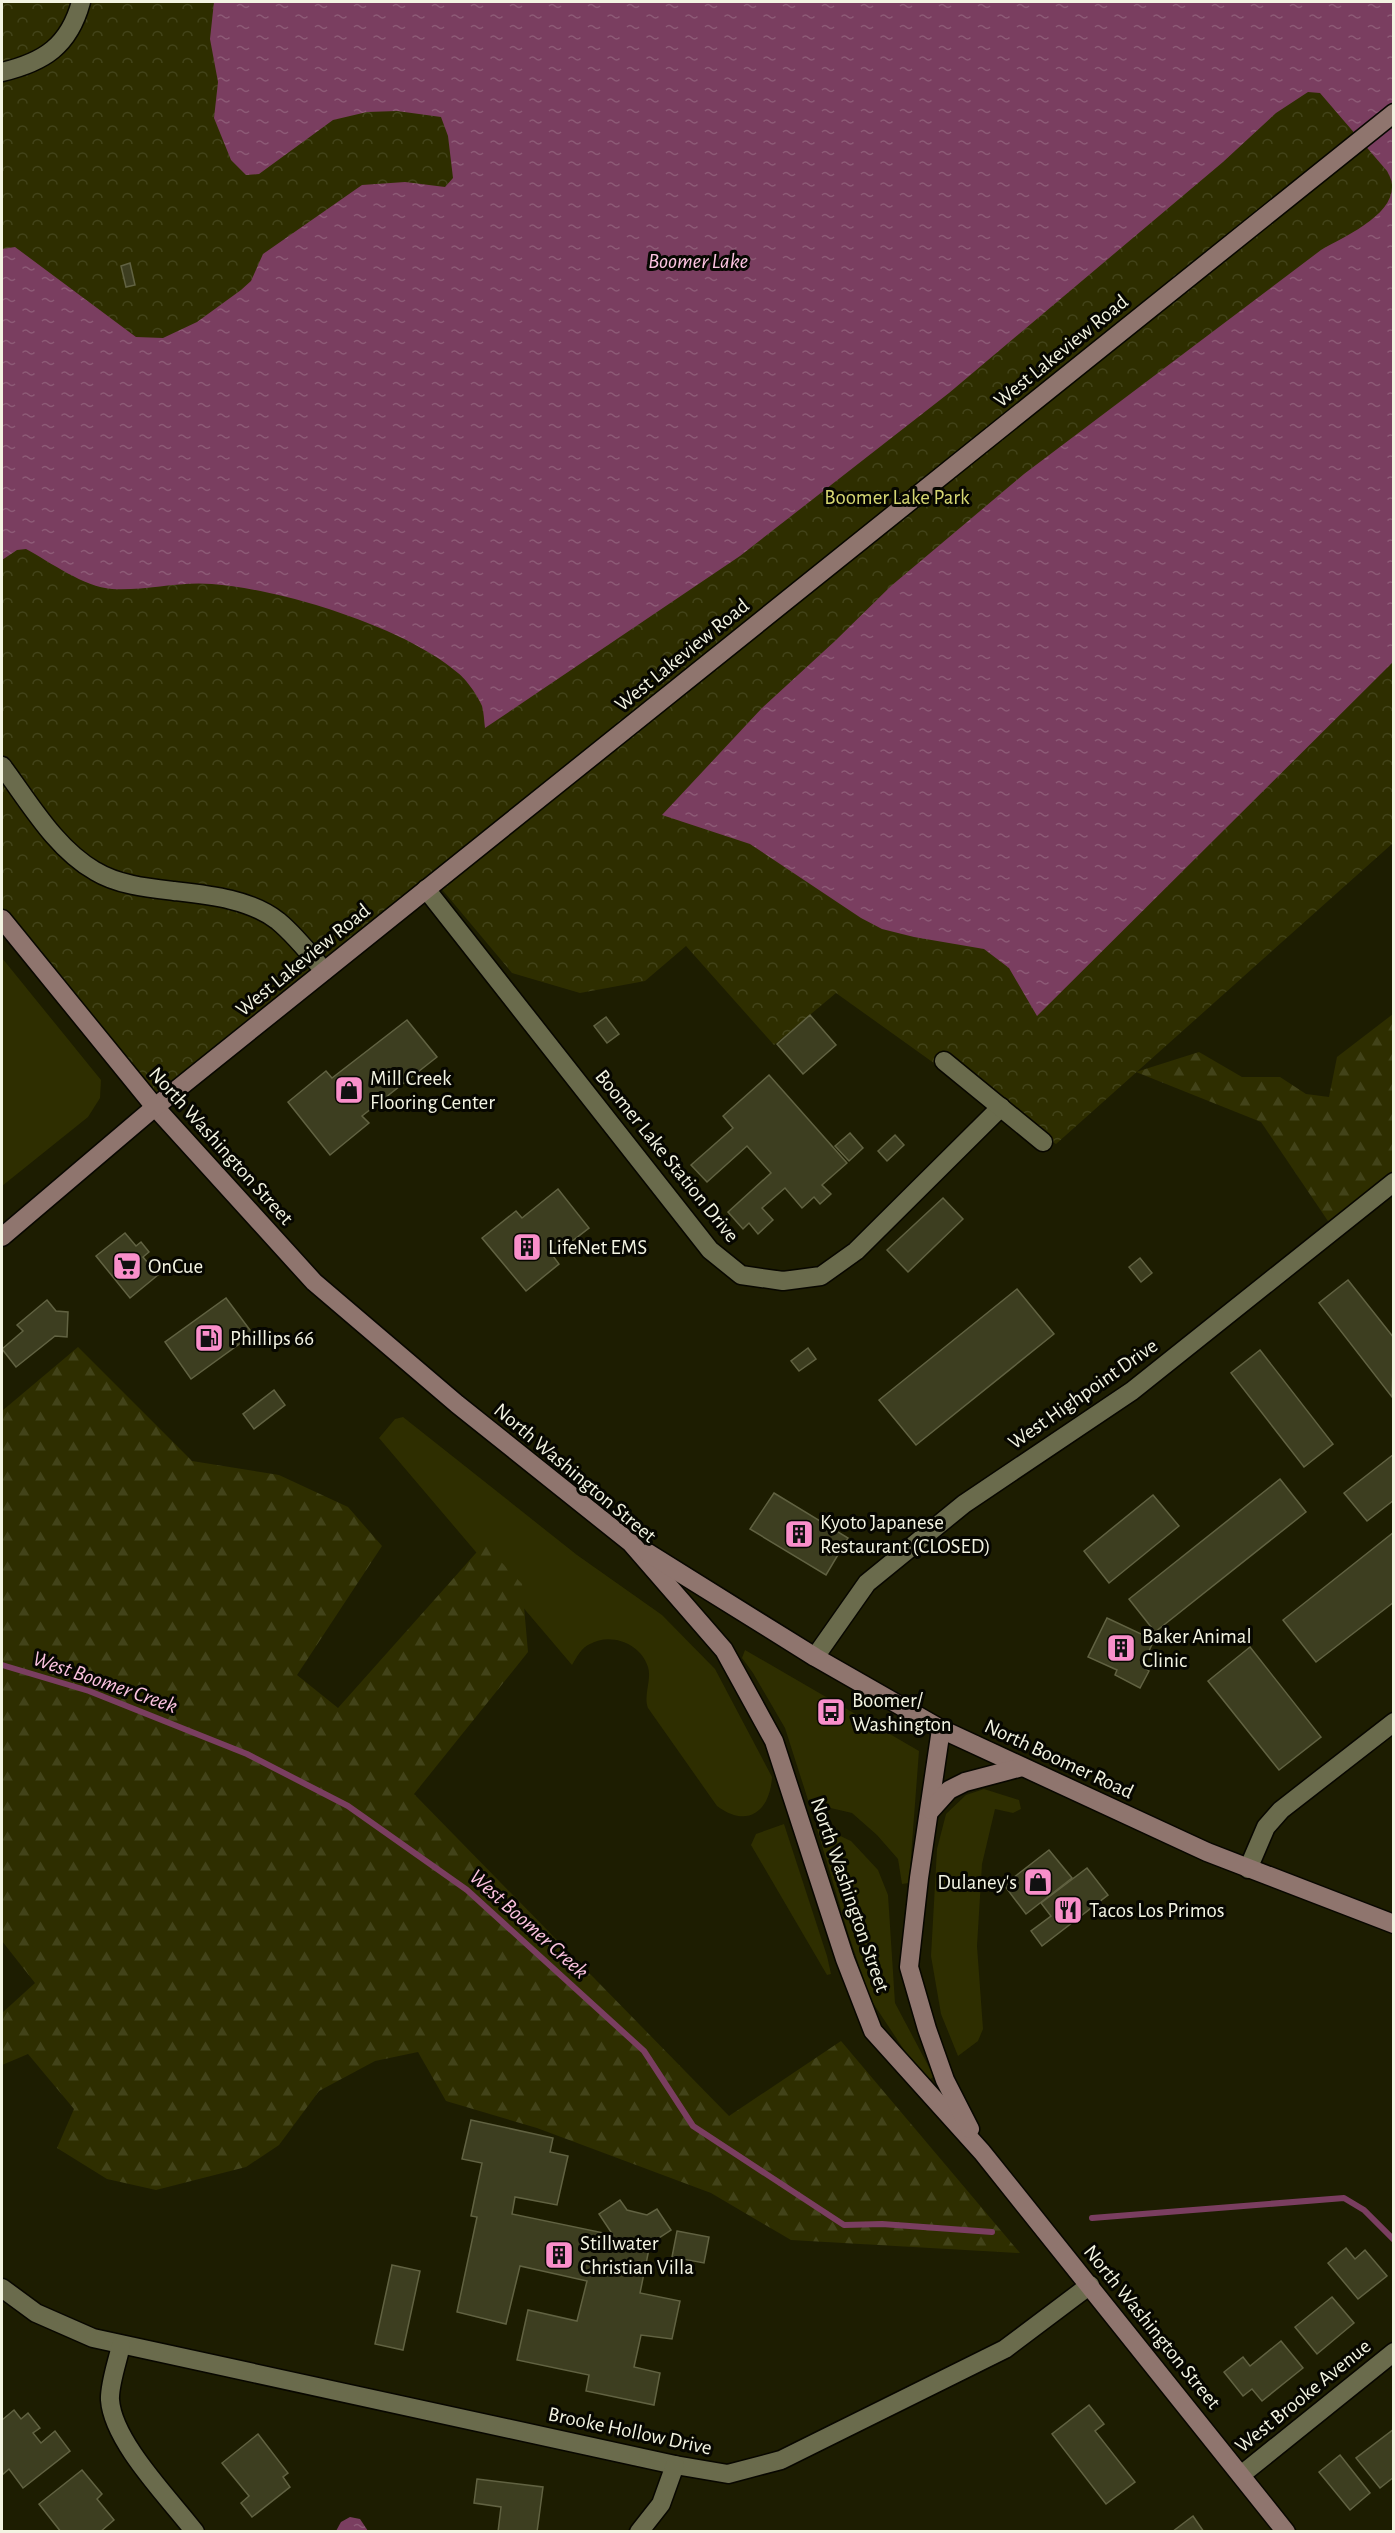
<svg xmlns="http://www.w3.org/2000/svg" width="1395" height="2533" font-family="'Alegreya Sans',sans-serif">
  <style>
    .green { fill: #2e2e00 }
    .forest { fill: url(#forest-firs) }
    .park { fill: url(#park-crowns) }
    .water { fill: url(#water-ripples) }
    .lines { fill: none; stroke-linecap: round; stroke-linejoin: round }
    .stream { stroke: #7a3e60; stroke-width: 6 }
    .building { fill: #3d3e20; stroke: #616242; stroke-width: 1.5 }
    .street-casing { stroke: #080700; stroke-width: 21 }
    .secondary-casing { stroke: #080700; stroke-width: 21 }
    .street { stroke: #6a6b4c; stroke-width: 18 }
    .secondary { stroke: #8f756e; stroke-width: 18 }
    .labels { text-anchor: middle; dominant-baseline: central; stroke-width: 6; stroke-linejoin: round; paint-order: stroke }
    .street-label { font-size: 21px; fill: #f3f4e2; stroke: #070701 }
    .park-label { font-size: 21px; fill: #d6d772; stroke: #070701 }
    .poi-label { font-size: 21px; fill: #f3f4e2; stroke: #070701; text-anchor: start }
    .water-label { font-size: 22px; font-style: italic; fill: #fcc3e0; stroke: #070701 }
  </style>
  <defs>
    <pattern id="forest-firs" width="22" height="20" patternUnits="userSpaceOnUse" patternTransform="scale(1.5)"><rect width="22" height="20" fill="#2e2e00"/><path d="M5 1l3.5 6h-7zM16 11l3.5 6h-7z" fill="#424319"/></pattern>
    <pattern id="park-crowns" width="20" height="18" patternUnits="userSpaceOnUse" patternTransform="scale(1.5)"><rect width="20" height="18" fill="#2e2e00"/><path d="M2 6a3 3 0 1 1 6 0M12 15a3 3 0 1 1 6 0" fill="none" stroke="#424319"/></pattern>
    <pattern id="water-ripples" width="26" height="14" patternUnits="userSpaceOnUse" patternTransform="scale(1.5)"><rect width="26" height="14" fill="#7a3e60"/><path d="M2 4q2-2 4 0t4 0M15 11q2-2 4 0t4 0" fill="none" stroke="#8d5a76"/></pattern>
  </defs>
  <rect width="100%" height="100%" fill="#1d1d01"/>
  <!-- green -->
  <g class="green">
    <polygon points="2,958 101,1080 100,1098 88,1117 2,1186"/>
    <path d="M403 1417 577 1555 662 1615 715 1669 772 1777C770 1811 748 1829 717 1806L648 1708C643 1695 652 1681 648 1667 641 1644 611 1632 590 1644 582 1647 576 1658 572 1665L379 1438 395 1419Z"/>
    <polygon points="745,1650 919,1751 909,1883 902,1884 898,1859 877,1835 852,1813 809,1803 785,1728 753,1673 742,1658"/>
    <polygon points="984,1789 1019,1800 1021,1809 1013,1813 995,1809 982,1864 977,1946 983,2029 978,2041 958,2056 941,2014 931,1956 937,1849 946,1814 966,1795"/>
    <polygon points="784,1824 827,1956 831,1974 827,1975 751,1845 756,1834"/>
    <polygon points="823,1828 851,1841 878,1870 888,1895 895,2003 931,2071 933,2077 929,2080 924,2080 871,2000 849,1936 817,1829"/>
  </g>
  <!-- forest -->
  <g class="forest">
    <polygon points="1393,1014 1393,1173 1330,1224 1261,1122 1136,1072 1199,1052 1242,1077 1280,1077 1306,1094 1329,1097 1337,1057"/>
    <polygon points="78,1347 192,1461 279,1475 348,1507 382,1546 297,1675 338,1708 484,1544 522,1584 528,1652 414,1794 729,2116 841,2041 1020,2253 791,2240 711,2193 537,2128 446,2101 418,2052 375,2061 319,2091 279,2145 246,2167 156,2190 107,2179 57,2148 74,2109 28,2054 2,2065 2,2013 35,1983 2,1941 2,1411"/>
  </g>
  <!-- park -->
  <polygon class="park" points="2,2 1393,2 1393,843 1056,1144 980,1096 836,993 774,1045 686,946 645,981 580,993 512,973 434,880 155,1104 2,911"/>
  <!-- water -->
  <g class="water">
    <path d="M214 2H1393V662L1037 1016 1009 968 984 949 914 937 882 929 861 918 750 844 662 815 762 708 835 641 891 586 1024 474 1321 250C1343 237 1394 216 1392 185 1392 180 1389 175 1387 171L1320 93 1308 92 1276 113 1223 162 949 393 740 556 485 728C484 721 484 713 482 706 478 696 466 679 458 673 405 627 281 589 212 584 179 581 145 591 112 589 84 587 50 562 26 549L17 550 2 560V249L15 247 136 337 163 338 197 322 241 290 251 281 263 254 362 185 405 182 445 187 453 178 448 136 441 117 397 111 367 112 333 120 259 174 246 175 231 160 214 118 218 82 210 39Z"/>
    <polygon points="350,2517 360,2519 368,2531 336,2531 341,2522"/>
  </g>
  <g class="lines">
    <!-- stream -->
    <g class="stream">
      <polyline points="2,1665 89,1691 247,1754 348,1806 467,1890 644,2051 693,2126 844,2225 882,2224 992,2232"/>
      <polyline points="1092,2218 1344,2198 1364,2210 1394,2240"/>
    </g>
  </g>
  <!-- building -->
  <g class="building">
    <polygon points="130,263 135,285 126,287 121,266"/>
    <polygon points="810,1015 836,1045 803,1074 777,1044"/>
    <polygon points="606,1017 619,1034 607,1043 594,1026"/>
    <polygon points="407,1020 437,1057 362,1116 369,1123 330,1155 288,1102 326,1071 332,1078"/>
    <polygon points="769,1075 847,1163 822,1185 831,1194 820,1204 814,1197 802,1208 785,1188 762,1208 773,1220 758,1234 749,1223 743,1229 728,1212 771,1173 747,1146 707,1182 691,1165 733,1128 723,1116"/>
    <polygon points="850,1133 863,1148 849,1161 835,1146"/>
    <polygon points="895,1135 904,1145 887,1161 878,1151"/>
    <polygon points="558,1189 589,1228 553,1256 559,1264 526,1291 482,1238 516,1211 522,1218"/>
    <polygon points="943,1198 963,1219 908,1272 887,1250"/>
    <polygon points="125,1233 136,1246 141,1242 149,1252 143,1257 158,1275 130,1298 96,1256"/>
    <polygon points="1140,1258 1152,1273 1141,1282 1129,1267"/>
    <polygon points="1348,1280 1394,1338 1392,1397 1319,1303"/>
    <polygon points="1017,1289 1054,1334 916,1445 879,1400"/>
    <polygon points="226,1298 253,1334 191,1379 165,1342"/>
    <polygon points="47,1300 56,1311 68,1312 67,1337 55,1336 16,1367 2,1349 23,1331 17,1325"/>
    <polygon points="808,1348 816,1359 799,1371 791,1361"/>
    <polygon points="1260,1350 1333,1444 1304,1467 1231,1373"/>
    <polygon points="274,1390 285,1405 254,1429 243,1414"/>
    <polygon points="1394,1454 1394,1500 1367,1521 1344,1493"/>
    <polygon points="1280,1479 1306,1512 1155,1632 1129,1599"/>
    <polygon points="774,1493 848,1538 826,1575 750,1529"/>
    <polygon points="1153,1495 1179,1526 1109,1583 1084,1551"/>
    <polygon points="1394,1532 1394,1602 1316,1662 1283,1620"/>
    <polygon points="1107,1618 1154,1640 1142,1666 1149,1671 1140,1688 1115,1675 1117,1670 1088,1657"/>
    <polygon points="1250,1647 1321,1737 1279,1770 1208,1681"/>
    <polygon points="1049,1850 1072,1878 1026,1914 1004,1885"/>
    <polygon points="1087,1868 1108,1895 1042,1946 1031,1931 1051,1916 1041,1903"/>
    <polygon points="471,2120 553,2138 550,2152 568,2156 557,2205 515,2197 512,2214 613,2235 599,2214 620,2200 627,2210 647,2215 657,2209 671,2230 650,2244 640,2293 680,2301 672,2339 641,2335 634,2367 660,2373 654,2405 586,2391 589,2375 517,2360 528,2310 577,2321 587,2281 520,2266 506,2324 457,2312 477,2217 471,2216 482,2163 462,2159"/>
    <polygon points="677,2231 709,2237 704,2263 672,2257"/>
    <polygon points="1346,2248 1355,2259 1365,2250 1387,2276 1358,2299 1328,2263"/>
    <polygon points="392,2265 420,2271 403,2350 375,2344"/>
    <polygon points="1332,2297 1354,2323 1317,2354 1295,2327"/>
    <polygon points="1281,2341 1303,2368 1262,2401 1252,2389 1243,2396 1224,2372 1243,2357 1250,2366"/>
    <polygon points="1089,2405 1104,2424 1095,2431 1135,2482 1106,2504 1052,2434"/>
    <polygon points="14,2410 21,2419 28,2413 40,2428 33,2433 41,2443 55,2431 70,2451 23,2488 9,2469 2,2475 2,2420"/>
    <polygon points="1394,2429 1394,2477 1380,2488 1356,2458"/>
    <polygon points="258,2434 288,2473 283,2477 290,2487 252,2517 241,2503 249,2496 222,2463"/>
    <polygon points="1340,2455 1370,2493 1350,2510 1319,2472"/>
    <polygon points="82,2470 102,2494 97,2499 114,2520 100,2532 61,2532 39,2504"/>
    <polygon points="477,2479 543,2487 537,2532 498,2532 501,2507 474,2503"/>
    <polygon points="1193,2516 1204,2532 1172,2532"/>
  </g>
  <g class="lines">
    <!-- street casing -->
    <g class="street-casing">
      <g id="street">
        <path d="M2 72C44 62 69 46 81 2"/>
        <path d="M2 766C29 802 55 848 95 871 118 885 148 888 174 891 209 895 250 899 278 921 296 936 310 954 324 971"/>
        <polyline points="426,889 710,1250 741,1275 783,1281 821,1276 856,1251 1001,1107"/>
        <polyline points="944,1061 1043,1142"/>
        <polyline points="815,1657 867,1583 964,1504 1132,1391 1394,1182"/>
        <polyline points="1248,1869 1266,1827 1281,1810 1394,1722"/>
        <polyline points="2,2288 36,2313 93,2338 675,2465 728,2474 781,2460 1005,2349 1090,2285"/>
        <path d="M121 2345C118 2360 109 2385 110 2400 113 2442 169 2498 195 2532"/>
        <polyline points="1241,2475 1394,2352"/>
        <polyline points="639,2532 661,2504 675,2465"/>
      </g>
    </g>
    <!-- secondary casing -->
    <g class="secondary-casing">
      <g id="secondary">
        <polyline points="2,919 155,1107 314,1282 457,1404 631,1543 724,1650 774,1741 845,1959 873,2031 982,2152 1286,2532"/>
        <polyline points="2,1237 155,1107 1394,113"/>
        <polyline points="648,1553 815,1657 941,1729 1207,1852 1394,1924"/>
        <polyline points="941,1729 919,1878 909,1967 927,2029 945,2080 970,2129"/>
        <polyline points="931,1810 949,1790 965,1782 1022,1767"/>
      </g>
    </g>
    <!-- street -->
    <use href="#street" class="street"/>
    <!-- secondary -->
    <use href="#secondary" class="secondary"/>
  </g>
  <!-- icons -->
  <defs>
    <g id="shop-square" transform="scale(1.5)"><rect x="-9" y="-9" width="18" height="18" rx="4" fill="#f98fca" stroke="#070701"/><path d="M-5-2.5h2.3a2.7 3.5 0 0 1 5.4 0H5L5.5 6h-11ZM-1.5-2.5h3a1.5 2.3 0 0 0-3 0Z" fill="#111"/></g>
    <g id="building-square" transform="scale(1.5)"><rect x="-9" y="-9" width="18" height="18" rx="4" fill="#f98fca" stroke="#070701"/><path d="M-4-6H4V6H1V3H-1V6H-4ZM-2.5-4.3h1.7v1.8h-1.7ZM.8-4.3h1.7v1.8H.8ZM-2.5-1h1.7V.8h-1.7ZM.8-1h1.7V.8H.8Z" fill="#111"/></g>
    <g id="supermarket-square" transform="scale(1.5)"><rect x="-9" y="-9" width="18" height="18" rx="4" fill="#f98fca" stroke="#070701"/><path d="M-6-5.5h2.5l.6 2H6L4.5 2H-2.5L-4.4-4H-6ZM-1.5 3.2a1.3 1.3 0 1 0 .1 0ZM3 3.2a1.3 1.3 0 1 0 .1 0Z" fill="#111"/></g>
    <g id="fuel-square" transform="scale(1.5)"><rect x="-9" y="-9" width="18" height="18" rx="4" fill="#f98fca" stroke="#070701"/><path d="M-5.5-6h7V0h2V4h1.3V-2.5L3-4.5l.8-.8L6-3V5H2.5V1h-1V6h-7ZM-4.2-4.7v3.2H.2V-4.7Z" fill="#111"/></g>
    <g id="bus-square" transform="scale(1.5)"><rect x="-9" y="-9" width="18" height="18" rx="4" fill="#f98fca" stroke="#070701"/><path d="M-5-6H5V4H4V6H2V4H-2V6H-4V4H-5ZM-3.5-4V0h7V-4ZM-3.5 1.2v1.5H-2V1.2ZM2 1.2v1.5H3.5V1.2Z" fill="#111"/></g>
    <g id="restaurant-square" transform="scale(1.5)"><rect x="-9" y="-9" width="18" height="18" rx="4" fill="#f98fca" stroke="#070701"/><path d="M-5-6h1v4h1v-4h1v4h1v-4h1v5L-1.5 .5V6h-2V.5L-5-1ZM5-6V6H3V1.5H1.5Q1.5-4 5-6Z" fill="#111"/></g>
  </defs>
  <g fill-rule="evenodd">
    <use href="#shop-square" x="349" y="1090"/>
    <use href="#building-square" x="527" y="1247"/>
    <use href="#supermarket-square" x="127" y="1266"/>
    <use href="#fuel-square" x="209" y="1338"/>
    <use href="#building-square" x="799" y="1534"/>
    <use href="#building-square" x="1121" y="1648"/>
    <use href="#bus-square" x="831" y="1712"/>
    <use href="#shop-square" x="1038" y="1882"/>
    <use href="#restaurant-square" x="1068" y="1910"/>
    <use href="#building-square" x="559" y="2255"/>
  </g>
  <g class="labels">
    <!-- street labels -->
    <g class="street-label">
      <text transform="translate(1061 351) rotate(-39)">West Lakeview Road</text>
      <text transform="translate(682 655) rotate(-39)">West Lakeview Road</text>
      <text transform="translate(303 960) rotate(-39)">West Lakeview Road</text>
      <text transform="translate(221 1146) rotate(48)">North Washington Street</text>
      <text transform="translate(667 1156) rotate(51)">Boomer Lake Station Drive</text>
      <text transform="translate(1083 1394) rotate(-35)">West Highpoint Drive</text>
      <text transform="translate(575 1473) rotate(40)">North Washington Street</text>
      <text transform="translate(1059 1759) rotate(25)">North Boomer Road</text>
      <text transform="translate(850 1895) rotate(71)">North Washington Street</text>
      <text transform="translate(1152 2327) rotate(51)">North Washington Street</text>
      <text transform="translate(1303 2396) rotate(-39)">West Brooke Avenue</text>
      <text transform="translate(630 2431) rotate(12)">Brooke Hollow Drive</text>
    </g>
    <!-- park labels -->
    <g class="park-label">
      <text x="897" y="497">Boomer Lake Park</text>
    </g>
    <!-- poi labels -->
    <g class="poi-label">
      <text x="370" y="1078">Mill Creek<tspan x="370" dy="24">Flooring Center</tspan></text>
      <text x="548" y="1247">LifeNet EMS</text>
      <text x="148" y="1266">OnCue</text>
      <text x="230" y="1338">Phillips 66</text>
      <text x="820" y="1522">Kyoto Japanese<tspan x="820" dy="24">Restaurant (CLOSED)</tspan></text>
      <text x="1142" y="1636">Baker Animal<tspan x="1142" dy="24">Clinic</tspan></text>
      <text x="852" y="1700">Boomer/<tspan x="852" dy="24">Washington</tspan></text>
      <text x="1017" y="1882" text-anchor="end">Dulaney's</text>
      <text x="1089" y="1910">Tacos Los Primos</text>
      <text x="580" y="2243">Stillwater<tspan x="580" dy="24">Christian Villa</tspan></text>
    </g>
    <!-- water labels -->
    <g class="water-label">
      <text x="698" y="261">Boomer Lake</text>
      <text transform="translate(105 1682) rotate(19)">West Boomer Creek</text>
      <text transform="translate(529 1924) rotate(42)">West Boomer Creek</text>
    </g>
  </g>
  <!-- border -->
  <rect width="1395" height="2533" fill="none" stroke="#f3f4e2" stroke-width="6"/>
</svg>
